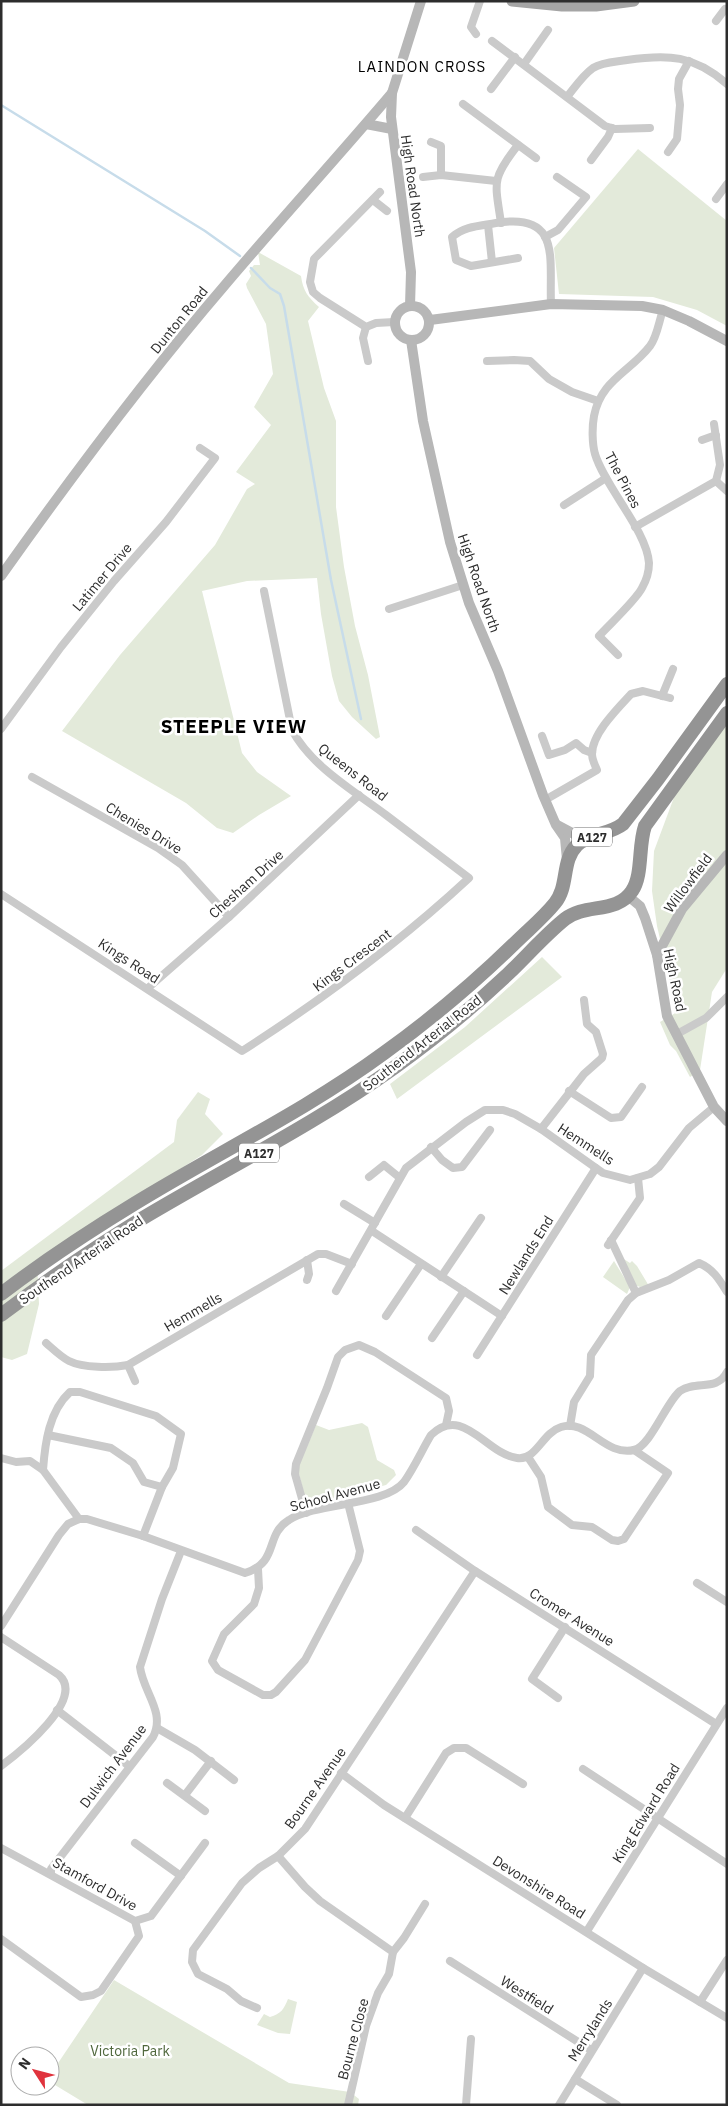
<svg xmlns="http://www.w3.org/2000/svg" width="728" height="2106" font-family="'IBM Plex Sans',sans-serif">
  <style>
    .green { fill: #e3eada }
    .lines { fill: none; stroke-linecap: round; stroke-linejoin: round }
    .stream { stroke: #c7dcea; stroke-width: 2.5 }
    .street { stroke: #cacaca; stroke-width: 8 }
    .secondary { stroke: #b7b7b7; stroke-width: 10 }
    .primary { stroke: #a5a5a5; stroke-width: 11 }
    .highway { stroke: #949494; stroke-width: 14 }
    .labels { text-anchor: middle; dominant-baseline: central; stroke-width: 5; stroke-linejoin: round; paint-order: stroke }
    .shield { fill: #fff; stroke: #6c6c6c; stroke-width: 1 }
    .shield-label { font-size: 12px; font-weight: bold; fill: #2d2d2d }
    .street-label { font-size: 14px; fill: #2d2d2d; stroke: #fff }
    .park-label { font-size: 14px; fill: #4f673c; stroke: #fff }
    .neighbourhood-label { font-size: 15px; letter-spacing: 1px; fill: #000; stroke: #fff }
    .district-label { font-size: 19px; font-weight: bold; letter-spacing: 1px; fill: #000; stroke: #fff }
  </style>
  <rect width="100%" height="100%" fill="#fff"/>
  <!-- green -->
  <g class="green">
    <polygon points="638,149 727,221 727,326 697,310 653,297 559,294 554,248"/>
    <path d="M258 252 301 276C303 291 308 297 319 307L308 321 324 388 336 421V507L344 567 355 626 368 675 380 737 376 739 352 717 339 701 332 676 321 614 317 578 247 581 202 591 242 753 257 772 291 796 259 815 233 833 217 828 186 803 62 731 120 655 215 545 247 489 255 484 236 472 271 425 254 407 273 374 266 324 247 288 246 284 251 276 249 271 254 265H260Z"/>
    <polygon points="727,721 727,968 712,992 700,1070 690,1077 676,1051 670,1045 660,1022 677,1012 657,926 652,891 654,851 676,792"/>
    <polygon points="542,957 562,977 397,1099 390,1084 465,1027"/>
    <polygon points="198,1092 210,1099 205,1114 223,1134 202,1155 37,1261 39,1304 27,1354 12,1360 1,1357 1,1271 174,1142 177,1120"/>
    <polygon points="619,1256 630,1263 632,1261 637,1266 649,1286 640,1287 635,1285"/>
    <polygon points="614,1261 630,1287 627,1294 603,1277"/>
    <polygon points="362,1423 368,1427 377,1460 394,1470 396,1475 386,1485 312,1505 307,1495 304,1494 299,1474 299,1465 316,1425 329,1430"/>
    <polygon points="114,1980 289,2083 350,2092 359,2099 358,2105 88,2105 50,2082 50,2075"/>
    <path d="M288 1999 297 2002 290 2034 278 2033 257 2025 264 2014 270 2017C281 2014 284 2009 288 1999Z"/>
  </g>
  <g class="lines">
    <!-- stream -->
    <g class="stream">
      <polyline points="1,105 205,231 240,256"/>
      <polyline points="251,268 270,288 280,294 284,306 331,580 361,719"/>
    </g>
    <!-- street -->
    <g class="street">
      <polyline points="716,21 725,9"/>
      <polyline points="476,34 471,27 480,1"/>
      <polyline points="492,41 605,126 615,129 650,128"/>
      <polyline points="524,64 548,30"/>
      <polyline points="491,89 515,57"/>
      <path d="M567 97C575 87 583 75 593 68 603 62 616 62 627 60 668 54 694 55 727 84"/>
      <polyline points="463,104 536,158"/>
      <polyline points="431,142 441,146 441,175"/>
      <polyline points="668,152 677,139 680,105 678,89 679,79 689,61"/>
      <polyline points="591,160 608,137 612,128"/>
      <polyline points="423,177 441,175 496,181"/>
      <polyline points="380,192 314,259 310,282 313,292 320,298 366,327 376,323 394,322"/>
      <polyline points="716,199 727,184"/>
      <polyline points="373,200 387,211"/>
      <path d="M501 223C495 182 491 179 518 145"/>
      <polyline points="488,225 492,262"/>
      <polyline points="545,237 558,230 586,197 557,177"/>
      <path d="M518 258 471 266 456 260 452 237C465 226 479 226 496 223 562 212 549 259 551 304"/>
      <polyline points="366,327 363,338 368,361"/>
      <polyline points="487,361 514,360 530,361 549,379 572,392 598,401"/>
      <polyline points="702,440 716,435"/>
      <polyline points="716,481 727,491"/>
      <polyline points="564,505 606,478"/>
      <polyline points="635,527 716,481 720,465 714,424"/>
      <polyline points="389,609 463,585"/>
      <path d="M618 655 599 636C609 625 636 600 642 588 646 581 649 571 649 563 647 531 605 487 595 454 592 443 592 427 594 416 601 380 630 372 650 346 657 337 659 321 663 310"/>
      <polyline points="662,696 673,669"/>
      <polyline points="1,729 61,647 114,581 166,522 215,458 200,448"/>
      <polyline points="542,736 549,755 565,750 576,743 584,750 592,753"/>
      <polyline points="32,777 158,848 182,865 229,917"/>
      <path d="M545 800 597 770C595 765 592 760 592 754 592 734 617 709 631 694L643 691 670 698"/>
      <path d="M1 894 242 1051C323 999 399 943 469 878 441 857 414 836 386 815 354 791 311 766 292 730L264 591"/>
      <polyline points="148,988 229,917 359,795"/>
      <polyline points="677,1034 706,1018 727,997"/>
      <polyline points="569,1091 611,1118 621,1117 642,1087"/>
      <polyline points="541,1129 584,1074 602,1058 603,1054 596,1032 587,1024 584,1000"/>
      <polyline points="431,1147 442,1160 453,1168 462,1167 490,1130"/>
      <polyline points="369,1177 384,1165 400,1178"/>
      <polyline points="344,1204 375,1223"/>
      <polyline points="372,1231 502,1316"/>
      <polyline points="611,1240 636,1293"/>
      <polyline points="608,1245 640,1198 638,1178"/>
      <polyline points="307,1260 309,1274 307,1280"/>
      <polyline points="441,1277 481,1218"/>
      <polyline points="336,1291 406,1168 466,1122 485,1110 503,1110 515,1114 541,1129 603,1173 630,1180 650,1174 659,1167 689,1128 714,1107"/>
      <polyline points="386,1316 421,1264"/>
      <polyline points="432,1338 464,1291"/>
      <path d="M46 1343C53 1349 61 1357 69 1361 83 1368 112 1368 128 1365L318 1254H326L352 1264"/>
      <polyline points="477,1355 596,1168"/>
      <polyline points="128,1365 135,1381"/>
      <path d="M570 1426 574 1402 590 1376 591 1355 628 1300 636 1293 669 1280 699 1263C713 1269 719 1279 727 1292"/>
      <polyline points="48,1435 111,1448 133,1463 144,1482 162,1487"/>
      <polyline points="528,1457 541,1477 548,1507 572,1525 592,1527 612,1540 618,1541 624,1539 668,1473 634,1450"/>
      <polyline points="1,1458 16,1462 30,1461 43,1470"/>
      <polyline points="306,1513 295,1474 296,1464 327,1388 338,1357 345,1350 359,1345 375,1352 446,1398 449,1411 446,1425"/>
      <path d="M79 1519 43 1470C45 1443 49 1411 70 1392H80L156 1416 181 1434 173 1468 162 1487 143 1536"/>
      <polyline points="416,1530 475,1571 716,1724"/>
      <polyline points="258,1569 259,1588 254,1604 224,1634 212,1661 218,1670 263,1695 271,1695 276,1692 305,1660 358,1560 360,1551 348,1503"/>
      <polyline points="697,1583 727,1602"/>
      <path d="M1 1626 59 1535 68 1524 79 1519H87L143 1536 245 1573C280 1562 264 1535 289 1520 317 1502 385 1506 404 1482 414 1468 422 1450 431 1435 463 1404 486 1454 517 1458 536 1461 542 1433 561 1427 587 1418 605 1457 634 1450 650 1447 667 1401 680 1391 696 1380 717 1392 727 1372"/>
      <path d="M1 1637 59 1675C86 1699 20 1752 1 1766"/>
      <polyline points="558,1698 532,1679 565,1627"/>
      <polyline points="57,1710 129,1766"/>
      <polyline points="157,1728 195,1750 234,1780"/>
      <polyline points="583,1769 727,1864"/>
      <polyline points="341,1773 384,1805 643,1968 727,2018"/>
      <polyline points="167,1783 205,1811"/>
      <polyline points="185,1795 211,1761"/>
      <polyline points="405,1818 446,1753 454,1748 466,1748 523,1784"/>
      <polyline points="135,1843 181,1876"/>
      <polyline points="1,1848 135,1921 151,1916 205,1843"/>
      <polyline points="278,1856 305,1887 320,1901 393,1952 389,1974 378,1993 366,2026 348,2105"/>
      <path d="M51 1873V1869L153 1737C166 1712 143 1692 140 1667L162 1599 181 1551"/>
      <polyline points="587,1931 727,1708"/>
      <polyline points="1,1939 81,1997 93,1995 101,1991 139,1936 135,1921"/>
      <polyline points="393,1952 404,1938 425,1904"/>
      <polyline points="450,1961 591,2050"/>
      <polyline points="700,2002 727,1960"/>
      <polyline points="257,2008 241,2001 227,1989 198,1974 192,1962 193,1950 242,1883 259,1868 278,1856 305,1829 475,1571"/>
      <polyline points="575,2079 617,2105"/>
      <polyline points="466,2105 471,2039"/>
      <polyline points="559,2105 643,1968"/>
    </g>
    <!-- secondary -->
    <g class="secondary">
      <polyline points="366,124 392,129"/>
      <circle cx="412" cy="323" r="17"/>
      <polyline points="410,306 411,272 391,117 392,93 421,1"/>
      <polyline points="430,320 551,304 642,306 663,310 689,321 727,341"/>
      <polyline points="411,340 423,421 450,542 469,603 498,671 543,795 556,825 565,838 567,860"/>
      <path d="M1 576C72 476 146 377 225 285 280 220 337 158 392 93"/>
      <polyline points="557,825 574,834 591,837"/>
      <polyline points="628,896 640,906 645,918 657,955 667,1016 714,1107 727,1121"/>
      <polyline points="657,955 682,909 727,855"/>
    </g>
    <!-- primary -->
    <polyline class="primary" points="512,1 562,6 596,6 634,1"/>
    <!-- highway -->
    <g class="highway">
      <path d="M1 1294C44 1261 88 1232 134 1204 217 1153 305 1111 384 1053 430 1020 474 983 515 943 528 930 543 918 555 903 569 886 561 861 577 845 590 833 609 835 623 824L658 779 727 684"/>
      <path d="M1 1315C47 1280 94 1248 143 1218 227 1168 315 1124 395 1067 434 1039 473 1007 508 974 527 956 545 935 565 919 585 903 617 914 632 891 643 875 638 846 645 826L727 713"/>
    </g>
  </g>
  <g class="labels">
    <!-- shield labels -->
    <g class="shield">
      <rect x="572" y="827.5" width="40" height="19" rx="4"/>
      <rect x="239" y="1143.5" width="40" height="19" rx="4"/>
    </g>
    <g class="shield-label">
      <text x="592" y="837">A127</text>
      <text x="259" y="1153">A127</text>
    </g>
    <!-- street labels -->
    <g class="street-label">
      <text transform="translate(413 186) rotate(82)">High Road North</text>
      <text transform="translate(179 320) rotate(-51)">Dunton Road</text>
      <text transform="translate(623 480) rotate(62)">The Pines</text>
      <text transform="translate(102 577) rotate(-50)">Latimer Drive</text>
      <text transform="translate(479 583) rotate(71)">High Road North</text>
      <text transform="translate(353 772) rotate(38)">Queens Road</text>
      <text transform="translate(144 828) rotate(31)">Chenies Drive</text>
      <text transform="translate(688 883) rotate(-53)">Willowfield</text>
      <text transform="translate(246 884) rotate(-42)">Chesham Drive</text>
      <text transform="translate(352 960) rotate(-37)">Kings Crescent</text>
      <text transform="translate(129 961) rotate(33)">Kings Road</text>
      <text transform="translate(675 980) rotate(78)">High Road</text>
      <text transform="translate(422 1043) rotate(-38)">Southend Arterial Road</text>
      <text transform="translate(586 1144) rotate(33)">Hemmells</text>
      <text transform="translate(526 1255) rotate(-58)">Newlands End</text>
      <text transform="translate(81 1260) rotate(-34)">Southend Arterial Road</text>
      <text transform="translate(193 1312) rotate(-30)">Hemmells</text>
      <text transform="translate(335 1495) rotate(-15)">School Avenue</text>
      <text transform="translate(572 1617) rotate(32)">Cromer Avenue</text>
      <text transform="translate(113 1766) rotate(-53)">Dulwich Avenue</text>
      <text transform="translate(315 1788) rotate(-55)">Bourne Avenue</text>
      <text transform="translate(646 1813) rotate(-58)">King Edward Road</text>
      <text transform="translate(95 1884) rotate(29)">Stamford Drive</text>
      <text transform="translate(539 1887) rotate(32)">Devonshire Road</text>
      <text transform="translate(527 1995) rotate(32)">Westfield</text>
      <text transform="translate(590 2030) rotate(-58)">Merrylands</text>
      <text transform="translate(353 2039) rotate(-75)">Bourne Close</text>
    </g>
    <!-- park labels -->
    <g class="park-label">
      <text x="130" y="2051">Victoria Park</text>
    </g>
    <!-- neighbourhood labels -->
    <g class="neighbourhood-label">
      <text x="422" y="66">LAINDON CROSS</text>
    </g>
    <!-- district labels -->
    <g class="district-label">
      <text x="234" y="726">STEEPLE VIEW</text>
    </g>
  </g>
  <!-- border -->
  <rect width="728" height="2106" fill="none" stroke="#2d2d2d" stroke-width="5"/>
  <!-- north arrow -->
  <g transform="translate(35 2071) rotate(306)"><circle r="24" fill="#ffffff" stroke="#ababab"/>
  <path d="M0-4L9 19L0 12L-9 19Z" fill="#e0333d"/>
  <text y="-8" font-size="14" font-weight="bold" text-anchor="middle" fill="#2d2d2d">N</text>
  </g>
</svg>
